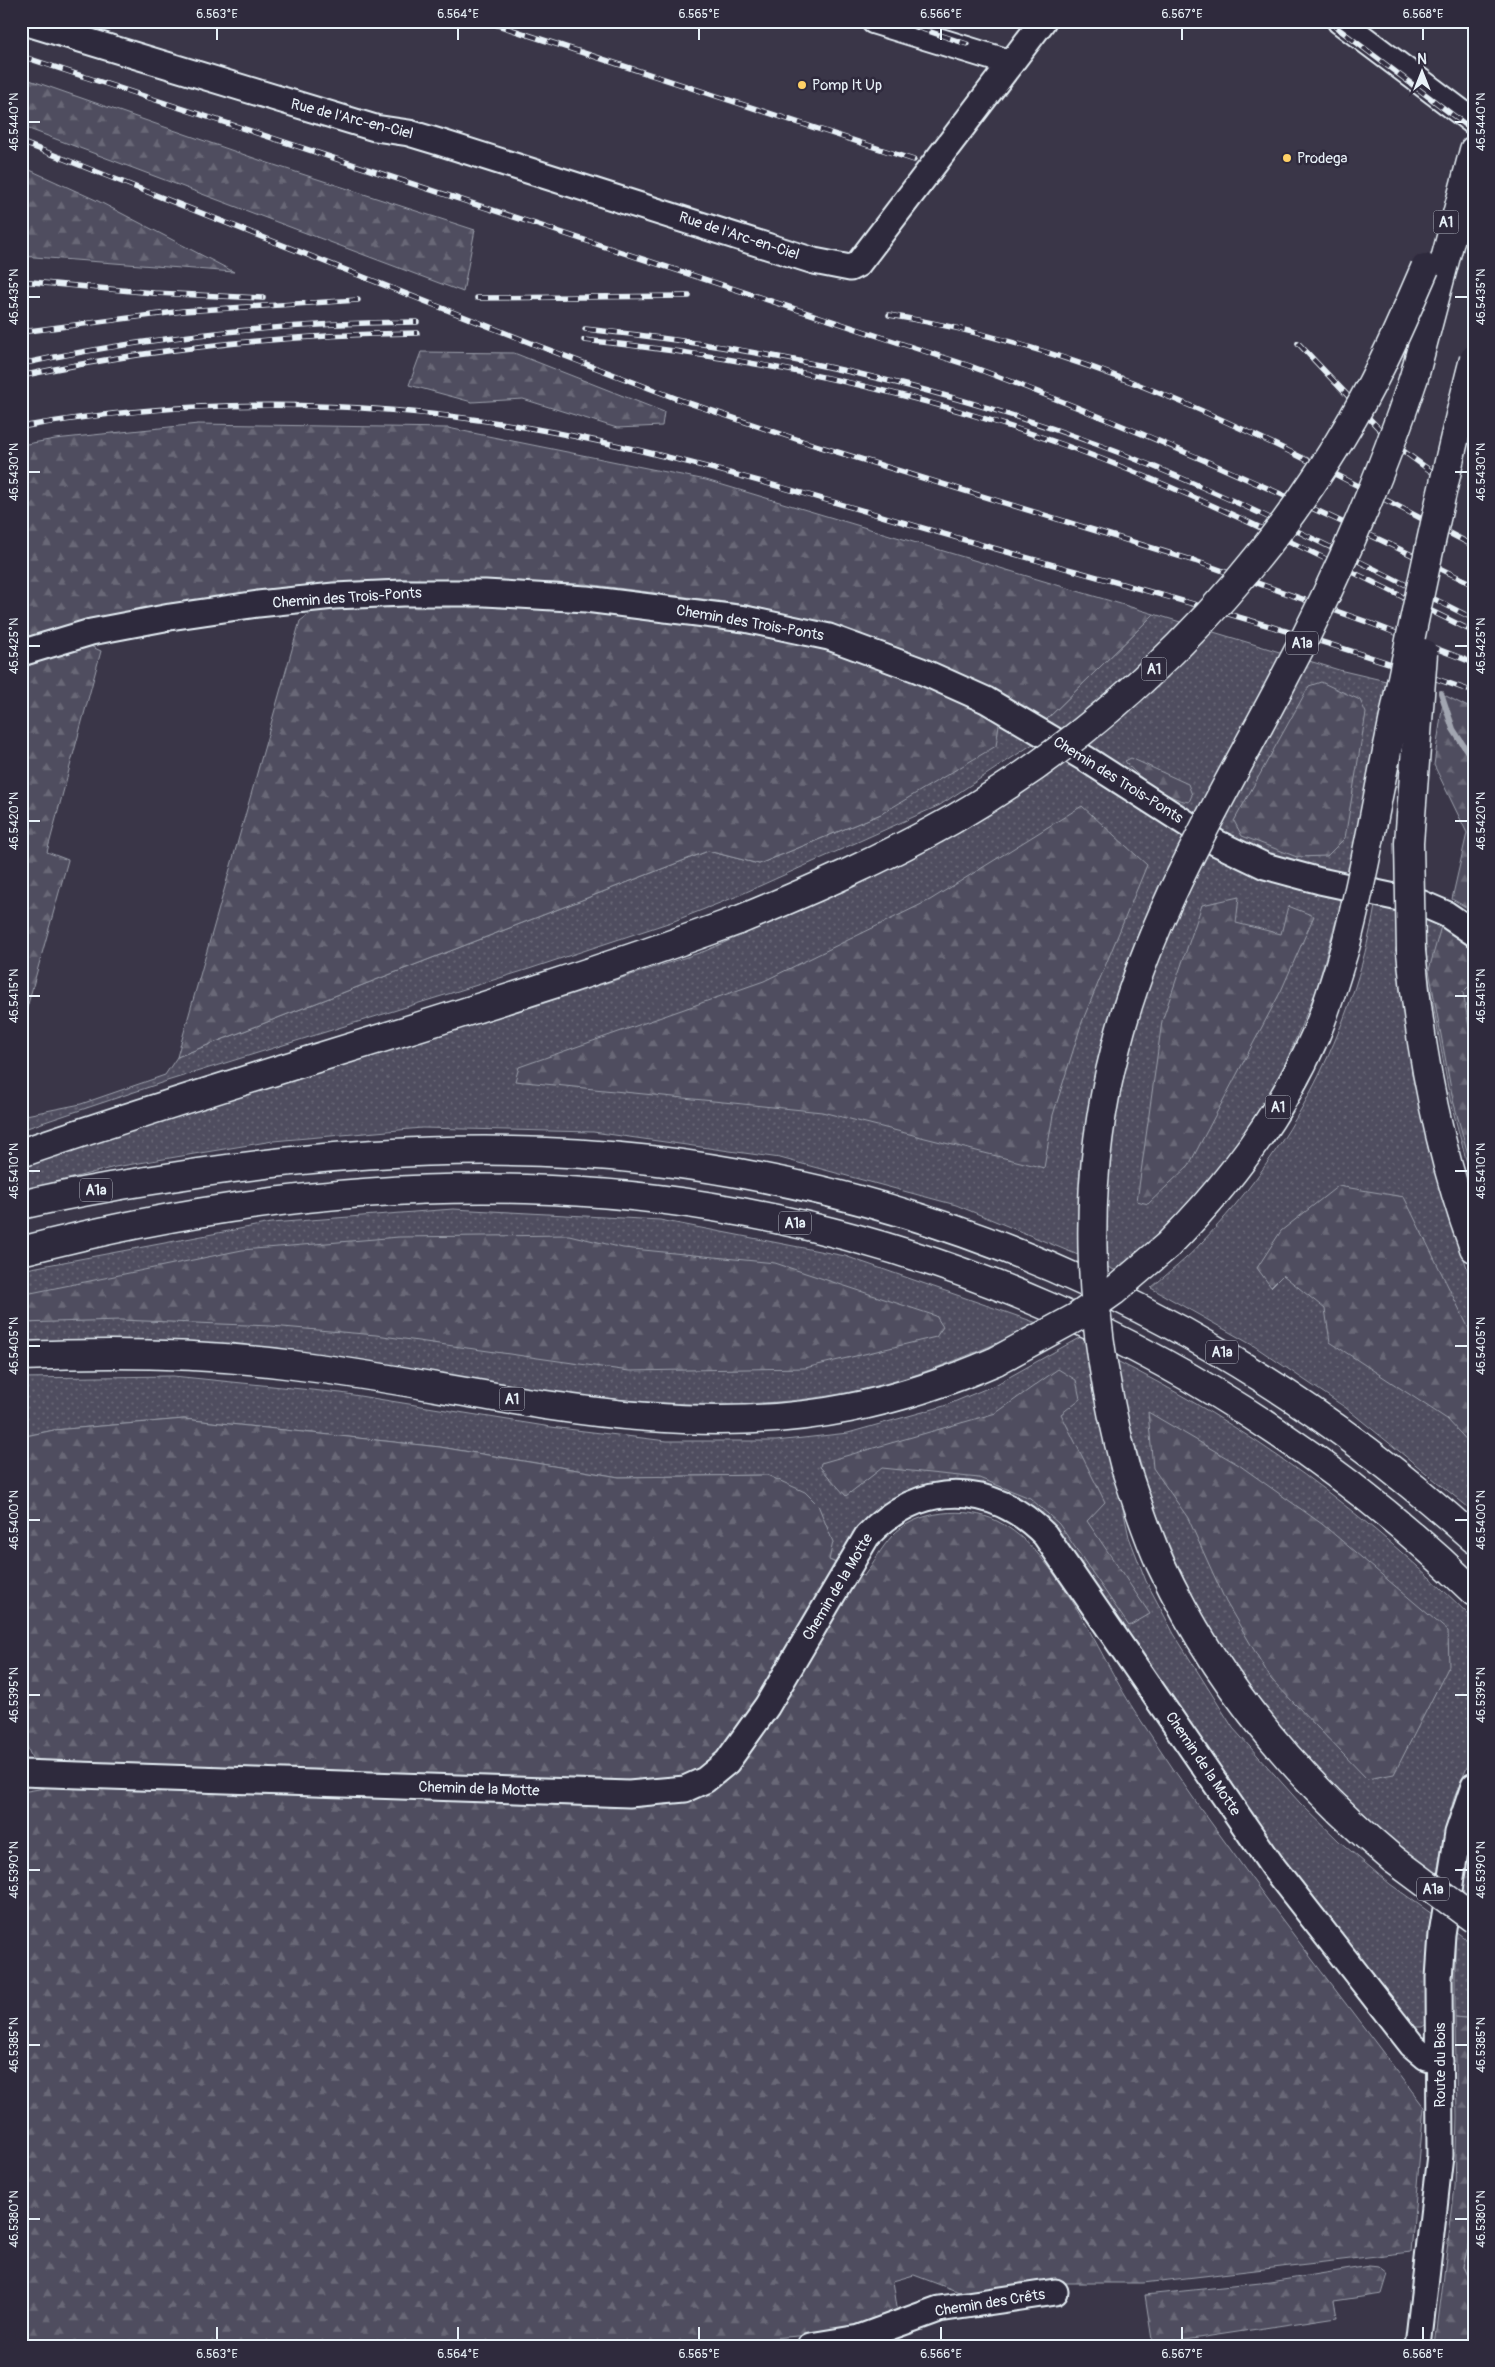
<svg xmlns="http://www.w3.org/2000/svg" width="1495" height="2367" font-family="Pangolin,sans-serif">
  <style>
    .grass { fill: url(#grass-dots); stroke: #9ca0ac }
    .forest { fill: url(#forest-firs); stroke: #9ca0ac }
    .park { fill: url(#park-tufts); stroke: #9ca0ac }
    .lines { fill: none; stroke-linecap: round; stroke-linejoin: round }
    .stream { stroke: #a2a6b1; stroke-width: 6 }
    .minor-casing { stroke: #e8f1f8; stroke-width: 29 }
    .motorway-casing { stroke: #e8f1f8; stroke-width: 31 }
    .minor { stroke: #2f2a3d; stroke-width: 25 }
    .motorway { stroke: #2f2a3d; stroke-width: 28 }
    .rail-casing { stroke: #e8f1f8; stroke-width: 5.5 }
    .rail { stroke: #2f2a3d; stroke-width: 4; stroke-dasharray: 11; stroke-linecap: butt }
    .motorway-bridge-casing { stroke: #e8f1f8; stroke-width: 31; stroke-linecap: butt }
    .motorway-bridge { stroke: #2f2a3d; stroke-width: 28 }
    .ticks { fill: none; stroke: #e8f1f8; stroke-width: 2 }
    .poi-dot { fill: #ffd166; stroke: #2f2a3d; stroke-width: 2 }
    .labels { text-anchor: middle; dominant-baseline: central; stroke-width: 5; stroke-linejoin: round; paint-order: stroke }
    .shield { fill: #2f2a3d; stroke: #b0b5c0; stroke-width: 1 }
    .shield-label { font-size: 14px; font-weight: bold; fill: #e8f1f8 }
    .poi-label { font-size: 15px; fill: #e8f1f8; stroke: #2f2a3d; text-anchor: start }
    .street-label { font-size: 15px; fill: #e8f1f8; stroke: #2f2a3d }
    .neatline { fill: none; stroke: #e8f1f8; stroke-width: 2 }
    .ticks-label { font-size: 12px; text-anchor: middle; fill: #e8f1f8 }
  </style>
  <defs>
    <pattern id="grass-dots" width="8" height="8" patternUnits="userSpaceOnUse" patternTransform="scale(1.25)"><rect width="8" height="8" fill="#504e5f"/><path d="M2 2h.1M6 6h.1" fill="none" stroke="#696877" stroke-width="1.8" stroke-linecap="round"/></pattern>
    <pattern id="forest-firs" width="22" height="20" patternUnits="userSpaceOnUse" patternTransform="scale(1.25)"><rect width="22" height="20" fill="#504e5f"/><path d="M5 1l3.5 6h-7zM16 11l3.5 6h-7z" fill="#696877"/></pattern>
    <pattern id="park-tufts" width="24" height="20" patternUnits="userSpaceOnUse" patternTransform="scale(1.25)"><rect width="24" height="20" fill="#504e5f"/><path d="M3 7l-1-3M5 7V3M7 7l1-3M15 17l-1-3M17 17v-4M19 17l1-3" fill="none" stroke="#696877"/></pattern>
  </defs>
  <rect width="100%" height="100%" fill="#3a3648"/>
  <filter id="ink" filterUnits="userSpaceOnUse"><feTurbulence type="fractalNoise" baseFrequency=".02" numOctaves="2"/><feDisplacementMap in="SourceGraphic" scale="10" xChannelSelector="R" yChannelSelector="G"/><feConvolveMatrix kernelMatrix="1 2 1 2 8 2 1 2 1" color-interpolation-filters="sRGB"/></filter>
  <g filter="url(#ink)">
    <!-- grass -->
    <g class="grass">
      <polygon points="1154,614 1339,670 1386,681 1348,876 1269,857 1189,814 1046,720"/>
      <polygon points="1000,717 1042,738 940,805 735,897 674,921 529,969 167,1081 21,1130 21,1116 81,1104 165,1075 177,1057 708,851 759,864 881,814"/>
      <polygon points="1070,759 1343,896 1316,991 1280,1076 1224,1164 1163,1231 1117,1271 956,1205 780,1158 593,1132 422,1128 273,1141 115,1167 21,1191 21,1168 207,1104 529,1008 705,951 842,891"/>
      <path d="M1375 906 1397 910 1400 990 1413 1079 1433 1165 1474 1289V1512L1346 1408 1254 1346 1151 1288C1168 1273 1187 1259 1202 1242 1290 1151 1353 1031 1375 906Z"/>
      <polygon points="1424,916 1443,924 1474,948 1474,1190 1450,1099 1427,970"/>
      <path d="M453 1209 660 1220 845 1256 1040 1324C973 1354 913 1381 840 1394 666 1425 489 1379 318 1354 220 1340 119 1336 21 1343V1270L271 1223Z"/>
      <polygon points="1086,1334 1129,1537 1146,1581 1174,1634 1233,1728 1300,1803 1339,1841 1390,1884 1432,1914 1428,2023 1422,2027 1412,2027 1306,1894 1060,1535 947,1485 842,1565 829,1560 767,1475 619,1477 440,1447 184,1419 54,1430 21,1437 21,1378 173,1376 341,1393 551,1427 667,1441 776,1441 848,1433 944,1406 995,1385"/>
      <path d="M1113 1359C1247 1425 1369 1515 1474 1620V1751L1454 1798 1442 1843 1437 1875C1403 1850 1367 1824 1337 1793 1261 1715 1200 1625 1160 1523 1140 1470 1127 1414 1113 1359Z"/>
      <polygon points="1474,1825 1474,1902 1458,1890"/>
      <polygon points="1455,1931 1474,1945 1474,2019 1455,2017"/>
    </g>
    <!-- forest -->
    <g class="forest">
      <polygon points="21,77 268,163 475,230 463,292 21,126"/>
      <polygon points="21,166 98,201 234,272 21,256"/>
      <polygon points="421,352 514,353 664,412 662,426 617,428 523,399 472,402 409,385"/>
      <polygon points="198,424 448,428 706,480 1154,614 1046,720 981,684 831,626 748,605 586,584 402,579 310,585 174,605 59,628 21,638 21,445 55,439"/>
      <polygon points="404,602 586,610 741,627 822,645 917,679 1000,717 996,746 881,814 759,864 708,851 177,1057 300,621 319,607"/>
      <polygon points="88,645 101,651 47,852 68,860 21,1029 21,668"/>
      <polygon points="1321,682 1360,700 1366,713 1345,838 1327,856 1297,857 1242,836 1234,821 1309,686"/>
      <polygon points="1444,695 1474,710 1474,912 1452,899 1467,833 1434,765"/>
      <path d="M1131 758 1188 784 1192 795 1189 802C1170 800 1136 777 1125 761Z"/>
      <polygon points="1082,806 1147,865 1082,1022 1053,1115 1044,1168 822,1112 515,1081 519,1067 764,981 930,900"/>
      <polygon points="1239,897 1236,923 1281,934 1288,906 1314,916 1281,991 1189,1165 1148,1204 1137,1201 1162,1021 1202,905"/>
      <polygon points="1441,926 1472,948 1474,981 1463,992 1474,1056 1474,1176 1453,1100 1429,970"/>
      <polygon points="1338,1186 1404,1197 1474,1339 1474,1448 1447,1419 1330,1342 1325,1309 1283,1275 1271,1287 1257,1268 1281,1231"/>
      <polygon points="569,1235 623,1248 775,1263 936,1316 943,1327 936,1337 805,1368 629,1371 376,1335 271,1326 120,1320 21,1323 21,1295 242,1250 399,1237"/>
      <polygon points="1058,1369 1076,1380 1080,1399 1061,1414 1105,1502 1087,1521 1150,1614 1129,1626 1059,1524 1030,1498 979,1478 882,1468 846,1496 820,1467 821,1463 996,1413"/>
      <polygon points="1148,1412 1239,1465 1322,1524 1448,1631 1449,1666 1394,1774 1367,1779 1271,1679 1226,1602 1188,1518 1153,1468"/>
      <path d="M184 1419 440 1447 619 1477 767 1475 805 1492 818 1505 833 1542 829 1560 864 1576C873 1563 882 1547 892 1536 915 1510 968 1506 997 1521 1059 1552 1097 1652 1134 1710 1162 1752 1190 1795 1220 1835 1286 1927 1356 2016 1424 2107L1411 2252 1143 2283H1057L967 2295 914 2275 893 2281 898 2314 823 2334 748 2340 724 2346H21V1792L45 1788 21 1733V1437L54 1430Z"/>
      <polygon points="1455,2017 1474,2019 1474,2222 1463,2266 1474,2288 1474,2346 1435,2346 1455,2187 1457,2117"/>
      <polygon points="1369,2266 1379,2267 1388,2274 1382,2294 1334,2301 1337,2317 1178,2341 1170,2346 1153,2346 1145,2295 1270,2282"/>
    </g>
    <!-- park -->
    <polygon class="park" points="1474,2222 1474,2288 1463,2266"/>
    <g class="lines">
      <!-- stream -->
      <polyline class="stream" points="1441,693 1453,729 1474,762"/>
      <!-- minor casing -->
      <g class="minor-casing">
        <g id="minor">
          <polyline points="21,21 375,128 409,133 439,142 814,261 850,268 858,264 1043,21"/>
          <polyline points="874,21 1011,63"/>
          <polyline points="1340,21 1474,122"/>
          <polyline points="21,653 91,632 170,617 258,604 334,596 403,593 485,593 586,599 745,619 829,637 919,670 986,700 1086,759 1217,843 1265,866 1320,881 1418,902 1446,914 1474,933"/>
          <path d="M21 1773 629 1794 685 1789 705 1780 727 1762 767 1706 867 1536C919 1480 993 1481 1045 1535L1273 1867 1412 2045 1426 2057 1440 2061"/>
          <polyline points="810,2346 859,2338 939,2309 1055,2292"/>
          <polyline points="1418,2346 1440,2155 1439,1978 1442,1934 1458,1833 1474,1786"/>
        </g>
      </g>
      <!-- motorway casing -->
      <g class="motorway-casing">
        <g id="motorway">
          <polyline points="1414,377 1474,150"/>
          <path d="M1411 951C1420 1052 1439 1153 1474 1248"/>
          <path d="M21 1153C259 1071 503 1007 739 920"/>
          <path d="M21 1205C80 1191 139 1182 198 1173 348 1151 499 1142 650 1160 959 1196 1243 1331 1474 1539"/>
          <path d="M1168 1245C1230 1183 1281 1115 1316 1034 1328 1005 1337 974 1346 944"/>
          <path d="M21 1251C194 1206 372 1182 550 1190 893 1205 1228 1352 1474 1592"/>
          <path d="M21 1356C112 1352 203 1353 294 1365 476 1387 665 1445 849 1408 900 1398 948 1382 996 1361"/>
          <path d="M1125 1467C1136 1499 1146 1532 1160 1563 1214 1679 1295 1777 1393 1859"/>
        </g>
      </g>
      <!-- minor -->
      <use href="#minor" class="minor"/>
      <!-- motorway -->
      <use href="#motorway" class="motorway"/>
      <!-- rail casing -->
      <g class="rail-casing">
        <g id="rail">
          <polyline points="485,21 914,160"/>
          <polyline points="898,21 967,44"/>
          <polyline points="1328,21 1474,131"/>
          <path d="M21 56 970 366C1142 430 1309 504 1474 585"/>
          <polyline points="21,142 531,343 683,401 808,443 1195,561 1370,623 1474,663"/>
          <polyline points="21,281 154,293 263,298"/>
          <polyline points="477,298 689,296"/>
          <path d="M889 315C1106 350 1282 446 1474 546"/>
          <path d="M585 329C760 347 930 383 1096 444 1226 492 1350 557 1474 619"/>
          <polyline points="21,332 183,311 358,300"/>
          <path d="M584 340C748 357 909 389 1064 445 1206 496 1339 566 1474 632"/>
          <polyline points="1298,343 1382,432 1406,453 1454,488"/>
          <path d="M21 364C152 336 284 323 417 322"/>
          <path d="M21 376C152 348 284 335 417 333"/>
          <path d="M21 427C191 397 366 399 536 429 688 456 837 504 986 546 1149 592 1314 635 1474 692"/>
        </g>
      </g>
      <!-- rail -->
      <use href="#rail" class="rail"/>
      <!-- motorway-bridge casing -->
      <g class="motorway-bridge-casing">
        <g id="motorway-bridge">
          <path d="M739 920C812 890 883 859 952 820 1117 725 1258 583 1353 418 1381 370 1403 319 1425 268"/>
          <path d="M1346 944C1363 880 1374 815 1387 751 1414 620 1441 488 1474 359"/>
          <polyline points="1411,951 1409,843 1423,653"/>
          <polyline points="996,1361 1077,1317 1114,1291 1168,1245"/>
          <path d="M1125 1467C1088 1327 1079 1188 1116 1047 1148 920 1216 807 1277 692 1331 591 1378 486 1414 377"/>
          <polyline points="1393,1859 1474,1919"/>
        </g>
      </g>
      <!-- motorway-bridge -->
      <use href="#motorway-bridge" class="motorway-bridge"/>
    </g>
  </g>
  <!-- ticks -->
  <path class="ticks" d="M217 28V40M458 28V40M699 28V40M941 28V40M1182 28V40M1423 28V40M28 122H40M1455 122H1468M28 297H40M1455 297H1468M28 472H40M1455 472H1468M28 646H40M1455 646H1468M28 821H40M1455 821H1468M28 996H40M1455 996H1468M28 1171H40M1455 1171H1468M28 1346H40M1455 1346H1468M28 1520H40M1455 1520H1468M28 1695H40M1455 1695H1468M28 1870H40M1455 1870H1468M28 2045H40M1455 2045H1468M28 2219H40M1455 2219H1468M217 2327V2340M458 2327V2340M699 2327V2340M941 2327V2340M1182 2327V2340M1423 2327V2340"/>
  <!-- markers -->
  <g class="poi-dot">
    <circle cx="802" cy="85" r="5"/>
    <circle cx="1287" cy="158" r="5"/>
  </g>
  <g class="labels">
    <!-- shield labels -->
    <g class="shield">
      <rect x="1433.5" y="210.5" width="25" height="23" rx="4"/>
      <rect x="1286" y="631.5" width="32" height="23" rx="4"/>
      <rect x="1141.5" y="657.5" width="25" height="23" rx="4"/>
      <rect x="1265.5" y="1095.5" width="25" height="23" rx="4"/>
      <rect x="80" y="1178.5" width="32" height="23" rx="4"/>
      <rect x="779" y="1211.5" width="32" height="23" rx="4"/>
      <rect x="1206" y="1340.5" width="32" height="23" rx="4"/>
      <rect x="499.5" y="1387.5" width="25" height="23" rx="4"/>
      <rect x="1417" y="1877.5" width="32" height="23" rx="4"/>
    </g>
    <g class="shield-label">
      <text x="1446" y="222">A1</text>
      <text x="1302" y="643">A1a</text>
      <text x="1154" y="669">A1</text>
      <text x="1278" y="1107">A1</text>
      <text x="96" y="1190">A1a</text>
      <text x="795" y="1223">A1a</text>
      <text x="1222" y="1352">A1a</text>
      <text x="512" y="1399">A1</text>
      <text x="1433" y="1889">A1a</text>
    </g>
    <!-- poi labels -->
    <g class="poi-label">
      <text x="812" y="85">Pomp It Up</text>
      <text x="1297" y="158">Prodega</text>
    </g>
    <!-- street labels -->
    <g class="street-label">
      <text transform="translate(352 119) rotate(14)">Rue de l'Arc-en-Ciel</text>
      <text transform="translate(739 236) rotate(18)">Rue de l'Arc-en-Ciel</text>
      <text transform="translate(347 598) rotate(-4)">Chemin des Trois-Ponts</text>
      <text transform="translate(750 623) rotate(10)">Chemin des Trois-Ponts</text>
      <text transform="translate(1118 780) rotate(32)">Chemin des Trois-Ponts</text>
      <text transform="translate(838 1587) rotate(-59)">Chemin de la Motte</text>
      <text transform="translate(1203 1764) rotate(56)">Chemin de la Motte</text>
      <text transform="translate(479 1789) rotate(2)">Chemin de la Motte</text>
      <text transform="translate(1440 2065) rotate(-90)">Route du Bois</text>
      <text transform="translate(990 2303) rotate(-9)">Chemin des Crêts</text>
    </g>
  </g>
  <!-- margin -->
  <rect width="1495" height="2367" fill="none" stroke="#2f2a3d" stroke-width="55"/>
  <!-- north arrow -->
  <g transform="translate(1422 72)" stroke="#2f2a3d" stroke-width="4" paint-order="stroke">
  <path d="M0-4L9 19L0 12L-9 19Z" fill="#e8f1f8"/>
  <text y="-8" font-size="14" font-weight="bold" text-anchor="middle" fill="#e8f1f8">N</text>
  </g>
  <rect x="28" y="28" width="1440" height="2312" class="neatline"/>
  <g class="ticks-label">
    <text x="217" y="18">6.563°E</text>
    <text x="458" y="18">6.564°E</text>
    <text x="699" y="18">6.565°E</text>
    <text x="941" y="18">6.566°E</text>
    <text x="1182" y="18">6.567°E</text>
    <text x="1423" y="18">6.568°E</text>
    <text transform="translate(14 122) rotate(-90)" y="4">46.5440°N</text>
    <text transform="translate(1481 122) rotate(-90)" y="4">46.5440°N</text>
    <text transform="translate(14 297) rotate(-90)" y="4">46.5435°N</text>
    <text transform="translate(1481 297) rotate(-90)" y="4">46.5435°N</text>
    <text transform="translate(14 472) rotate(-90)" y="4">46.5430°N</text>
    <text transform="translate(1481 472) rotate(-90)" y="4">46.5430°N</text>
    <text transform="translate(14 646) rotate(-90)" y="4">46.5425°N</text>
    <text transform="translate(1481 646) rotate(-90)" y="4">46.5425°N</text>
    <text transform="translate(14 821) rotate(-90)" y="4">46.5420°N</text>
    <text transform="translate(1481 821) rotate(-90)" y="4">46.5420°N</text>
    <text transform="translate(14 996) rotate(-90)" y="4">46.5415°N</text>
    <text transform="translate(1481 996) rotate(-90)" y="4">46.5415°N</text>
    <text transform="translate(14 1171) rotate(-90)" y="4">46.5410°N</text>
    <text transform="translate(1481 1171) rotate(-90)" y="4">46.5410°N</text>
    <text transform="translate(14 1346) rotate(-90)" y="4">46.5405°N</text>
    <text transform="translate(1481 1346) rotate(-90)" y="4">46.5405°N</text>
    <text transform="translate(14 1520) rotate(-90)" y="4">46.5400°N</text>
    <text transform="translate(1481 1520) rotate(-90)" y="4">46.5400°N</text>
    <text transform="translate(14 1695) rotate(-90)" y="4">46.5395°N</text>
    <text transform="translate(1481 1695) rotate(-90)" y="4">46.5395°N</text>
    <text transform="translate(14 1870) rotate(-90)" y="4">46.5390°N</text>
    <text transform="translate(1481 1870) rotate(-90)" y="4">46.5390°N</text>
    <text transform="translate(14 2045) rotate(-90)" y="4">46.5385°N</text>
    <text transform="translate(1481 2045) rotate(-90)" y="4">46.5385°N</text>
    <text transform="translate(14 2219) rotate(-90)" y="4">46.5380°N</text>
    <text transform="translate(1481 2219) rotate(-90)" y="4">46.5380°N</text>
    <text x="217" y="2358">6.563°E</text>
    <text x="458" y="2358">6.564°E</text>
    <text x="699" y="2358">6.565°E</text>
    <text x="941" y="2358">6.566°E</text>
    <text x="1182" y="2358">6.567°E</text>
    <text x="1423" y="2358">6.568°E</text>
  </g>
</svg>
